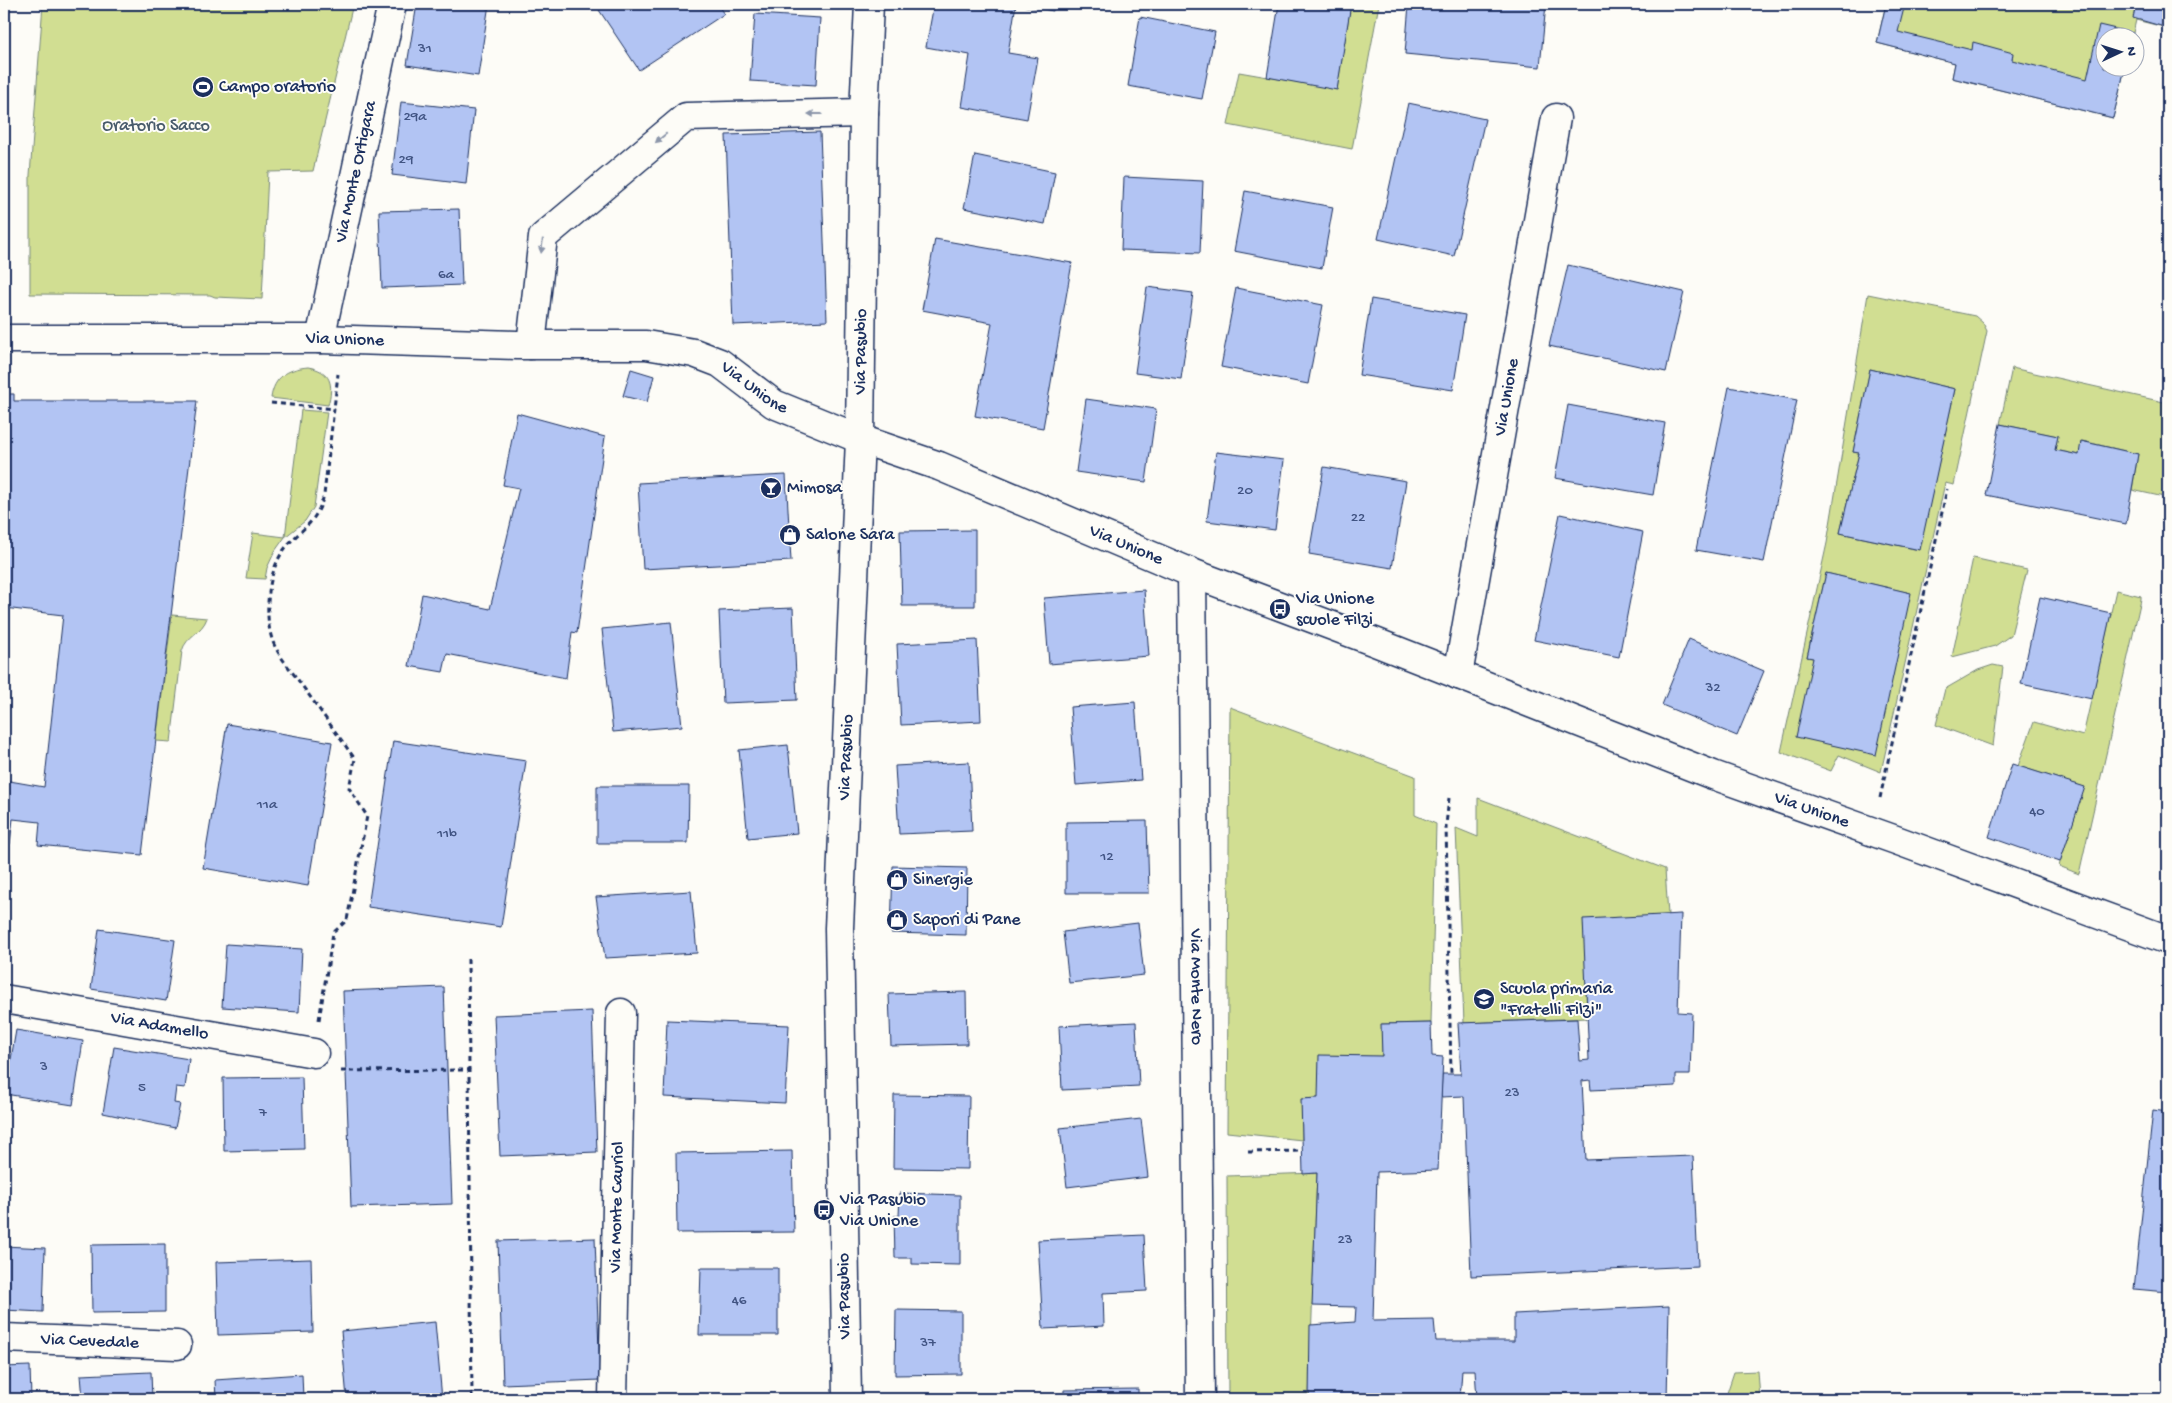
<svg xmlns="http://www.w3.org/2000/svg" width="2172" height="1403" font-family="'Gochi Hand',sans-serif">
  <style>
    .green { fill: #d1de92; stroke: #768678; fill-rule: evenodd }
    .building { fill: #b2c4f3; stroke: #1b2f5e }
    .lines { fill: none; stroke-linecap: round; stroke-linejoin: round }
    .minor-casing { stroke: #1b2f5e; stroke-width: 31 }
    .path { stroke: #1b2f5e; stroke-width: 3; stroke-dasharray: 5 4; stroke-linecap: butt }
    .minor { stroke: #fdfcf7; stroke-width: 28 }
    .oneway { fill: #8c96aa }
    .labels { text-anchor: middle; dominant-baseline: central; stroke-width: 4; stroke-linejoin: round; paint-order: stroke }
    .number-label { font-size: 15px; fill: #415483 }
    .poi-label { font-size: 18px; fill: #1b2f5e; stroke: #fdfcf7; text-anchor: start }
    .park-label { font-size: 18px; fill: #485b6b; stroke: #fdfcf7 }
    .street-label { font-size: 18px; fill: #1b2f5e; stroke: #fdfcf7 }
  </style>
  <rect width="100%" height="100%" fill="#fdfcf7"/>
  <filter id="ink" filterUnits="userSpaceOnUse"><feTurbulence type="fractalNoise" baseFrequency=".02" numOctaves="2"/><feDisplacementMap in="SourceGraphic" scale="10" xChannelSelector="R" yChannelSelector="G"/><feConvolveMatrix kernelMatrix="1 2 1 2 8 2 1 2 1" color-interpolation-filters="sRGB"/></filter>
  <g filter="url(#ink)">
    <!-- green -->
    <g class="green">
      <polygon points="43,4 353,4 313,171 268,172 262,299 215,297 210,295 30,294 30,175"/>
      <polygon points="1351,4 1379,4 1352,149 1228,125 1239,72 1337,89"/>
      <polygon points="1886,4 2168,4 2168,28 2136,20 2132,37 2104,38 2104,68 2125,68 2113,118 1952,78 1955,63 1877,43"/>
      <path d="M1868 294 1975 316 1983 323 1987 331 1954 485 1945 483 1881 772 1839 755 1831 771 1781 752 1827 543ZM1870 369 1955 389 1919 550 1840 533 1859 453 1853 452ZM1826 573 1910 593 1813 658 1807 657Z"/>
      <path d="M308 367C331 371 334 384 328 405L271 398C274 377 287 369 308 367Z"/>
      <polygon points="2012,368 2168,403 2168,476 2164,497 2132,490 2138,454 2082,441 2079,455 2055,450 2057,436 2000,424"/>
      <polygon points="301,410 327,412 314,507 305,521 285,537 275,551 267,568 265,579 246,578 253,533 285,537"/>
      <polygon points="1973,558 2027,570 2011,635 1995,646 1952,657"/>
      <polygon points="2116,590 2141,596 2141,599 2079,874 2059,866 2084,787 2018,766 2034,722 2083,736"/>
      <path d="M172 615 207 618C202 633 186 636 182 651L171 742 156 741Z"/>
      <polygon points="1993,665 2003,667 1993,746 1936,725 1945,689 1978,670"/>
      <polygon points="1230,707 1415,776 1415,815 1436,824 1431,1023 1382,1024 1382,1056 1318,1098 1302,1099 1302,1140 1227,1132"/>
      <polygon points="1478,798 1665,869 1668,915 1588,1018 1464,1023 1456,828 1478,837"/>
      <polygon points="1317,1173 1309,1399 1228,1399 1227,1176"/>
      <polygon points="1758,1371 1760,1399 1725,1399 1734,1372"/>
    </g>
    <!-- building -->
    <g class="building">
      <polygon points="417,4 489,4 478,76 407,65"/>
      <polygon points="608,4 717,4 724,14 639,70 599,10"/>
      <polygon points="934,4 1054,4 1053,11 1016,4 1008,53 1038,58 1027,119 962,107 970,55 926,47"/>
      <polygon points="1279,4 1351,4 1337,90 1267,77"/>
      <polygon points="1409,4 1546,4 1540,67 1405,54"/>
      <polygon points="1886,4 1905,4 1898,32 1972,50 1973,42 2013,53 2012,60 2087,79 2099,25 2133,33 2132,38 2104,38 2104,68 2125,68 2113,118 1952,78 1955,63 1877,43"/>
      <polygon points="2136,4 2168,4 2168,28 2133,18"/>
      <polygon points="755,14 820,18 816,85 750,81"/>
      <polygon points="1140,17 1215,32 1202,99 1128,86"/>
      <polygon points="401,102 474,110 466,184 392,175"/>
      <polygon points="1408,103 1485,119 1454,256 1378,239"/>
      <polygon points="820,132 827,321 733,325 726,135"/>
      <polygon points="975,155 1055,172 1045,224 964,208"/>
      <polygon points="1124,177 1203,181 1200,253 1121,250"/>
      <polygon points="4,185 6,281 4,282"/>
      <polygon points="1245,191 1333,207 1322,268 1234,251"/>
      <polygon points="459,209 462,285 382,288 379,211"/>
      <polygon points="935,239 1072,263 1043,428 975,416 992,323 922,310"/>
      <polygon points="1568,265 1684,292 1666,372 1549,346"/>
      <polygon points="1147,287 1193,293 1181,379 1135,373"/>
      <polygon points="1236,288 1323,305 1308,384 1221,367"/>
      <polygon points="1371,299 1465,315 1453,390 1359,375"/>
      <polygon points="631,369 654,376 647,402 623,396"/>
      <polygon points="1870,369 1955,389 1920,550 1840,533 1859,453 1853,452"/>
      <polygon points="1729,387 1797,400 1764,562 1696,550"/>
      <polygon points="4,394 14,394 14,401 197,401 142,855 38,845 40,822 13,819 10,844 6,843 4,855 4,780 44,787 63,615 4,608"/>
      <polygon points="1086,399 1156,409 1146,482 1076,472"/>
      <polygon points="1568,405 1665,423 1653,495 1555,478"/>
      <polygon points="517,413 605,437 577,633 572,632 566,678 447,654 443,672 409,666 422,594 490,609 519,488 503,485"/>
      <polygon points="2000,424 2058,436 2055,450 2079,455 2081,441 2138,454 2126,524 1986,495"/>
      <polygon points="1216,452 1284,460 1275,530 1207,521"/>
      <polygon points="1324,467 1406,481 1392,568 1309,554"/>
      <polygon points="786,475 791,561 643,569 638,483"/>
      <polygon points="1560,514 1643,532 1619,657 1534,640"/>
      <polygon points="975,530 975,606 902,606 900,531"/>
      <polygon points="1826,573 1911,593 1876,755 1796,737 1813,658 1807,657"/>
      <polygon points="1144,590 1149,656 1049,664 1044,598"/>
      <polygon points="2040,597 2111,613 2092,699 2021,684"/>
      <polygon points="793,608 797,700 723,703 719,611"/>
      <polygon points="671,622 682,726 613,732 602,629"/>
      <polygon points="1689,639 1764,671 1737,736 1662,705"/>
      <polygon points="977,640 981,721 901,725 897,644"/>
      <polygon points="1135,702 1141,780 1076,785 1070,707"/>
      <polygon points="227,724 332,742 308,886 203,868"/>
      <polygon points="393,741 526,761 501,927 368,907"/>
      <polygon points="788,745 797,833 748,838 739,750"/>
      <polygon points="969,762 972,831 899,834 895,766"/>
      <polygon points="2012,764 2085,787 2060,862 1989,837"/>
      <polygon points="597,786 689,786 688,843 597,843"/>
      <polygon points="1147,821 1149,893 1066,893 1066,822"/>
      <polygon points="893,866 967,868 966,935 891,933"/>
      <polygon points="691,891 697,953 605,958 596,897"/>
      <polygon points="1681,914 1678,1012 1692,1013 1690,1075 1676,1075 1676,1086 1591,1090 1590,1080 1582,1081 1586,1160 1693,1156 1698,1266 1471,1276 1464,1096 1441,1097 1442,1074 1461,1074 1458,1023 1577,1019 1580,1061 1589,1060 1583,919"/>
      <polygon points="1138,923 1144,975 1069,983 1063,932"/>
      <polygon points="99,929 175,940 166,1001 91,989"/>
      <polygon points="226,944 302,949 299,1012 222,1007"/>
      <polygon points="444,987 452,1204 351,1207 343,991"/>
      <polygon points="966,992 967,1044 891,1046 889,994"/>
      <polygon points="592,1011 597,1152 500,1156 494,1015"/>
      <polygon points="667,1020 789,1025 785,1103 664,1097"/>
      <polygon points="1136,1022 1139,1086 1062,1090 1059,1026"/>
      <polygon points="1431,1023 1432,1056 1443,1057 1438,1170 1377,1172 1373,1321 1434,1320 1436,1341 1514,1341 1514,1314 1669,1306 1667,1399 1477,1399 1475,1370 1462,1370 1460,1399 1309,1399 1310,1325 1355,1322 1356,1307 1312,1306 1317,1173 1303,1174 1301,1099 1318,1098 1319,1055 1382,1056 1381,1024"/>
      <polygon points="16,1030 83,1041 73,1105 5,1094"/>
      <polygon points="114,1047 189,1059 185,1088 176,1087 174,1103 180,1104 175,1128 103,1113"/>
      <polygon points="302,1077 304,1149 224,1151 223,1078"/>
      <polygon points="894,1095 969,1096 968,1169 893,1168"/>
      <polygon points="2153,1110 2168,1112 2168,1292 2134,1289"/>
      <polygon points="1141,1119 1148,1177 1067,1187 1060,1128"/>
      <polygon points="792,1151 794,1232 677,1233 676,1153"/>
      <polygon points="900,1193 960,1195 960,1265 912,1264 912,1258 895,1258 894,1216 899,1216"/>
      <polygon points="1144,1235 1147,1291 1103,1293 1104,1326 1043,1329 1038,1240"/>
      <polygon points="595,1238 600,1380 503,1384 498,1241"/>
      <polygon points="165,1244 165,1312 92,1313 91,1245"/>
      <polygon points="4,1246 45,1248 43,1312 4,1310"/>
      <polygon points="311,1259 313,1332 218,1335 216,1262"/>
      <polygon points="701,1268 778,1268 778,1335 699,1335"/>
      <polygon points="896,1310 961,1311 961,1374 895,1375"/>
      <polygon points="435,1322 442,1399 347,1399 341,1331"/>
      <polygon points="30,1366 31,1399 4,1399 4,1367"/>
      <polygon points="151,1372 152,1399 83,1399 81,1375"/>
      <polygon points="302,1374 303,1399 216,1399 215,1380"/>
      <polygon points="1138,1389 1138,1399 1064,1399 1064,1390"/>
    </g>
    <g class="lines">
      <!-- minor casing -->
      <g class="minor-casing">
        <g id="minor">
          <path id="s1" d="M4 339H320L517 345H646L694 353 720 363 774 404 860 439 939 466 1192 573 1375 642 1713 775 1896 840 2168 940"/>
          <path id="s2" d="M320 339 392 4"/>
          <polyline points="531,345 543,237 686,117 864,113"/>
          <path id="s3" d="M1192 573 1200 1399"/>
          <path id="s4" d="M1458 675 1556 118"/>
          <path id="s5" d="M4 999 314 1053"/>
          <path id="s6" d="M4 1338 177 1345"/>
          <path id="s7" d="M613 1399 621 1013"/>
          <path id="s8" d="M847 1399 839 928 860 439 864 113 869 4"/>
        </g>
      </g>
      <!-- path -->
      <g class="path">
        <polyline points="271,403 335,409"/>
        <polyline points="1449,798 1446,825 1451,1074"/>
        <polyline points="1880,798 1947,489"/>
        <polyline points="468,959 469,1070"/>
        <path d="M319 1020 333 933 347 920 367 816 349 788 355 759C337 734 319 709 301 684 292 671 279 657 273 642 264 618 267 579 280 556 295 530 315 529 324 495L338 374"/>
        <polyline points="341,1071 469,1070 472,1399"/>
        <polyline points="1248,1152 1302,1151"/>
      </g>
      <!-- minor -->
      <use href="#minor" class="minor"/>
    </g>
    <!-- one-way arrows -->
    <defs><path id="oneway-solid" d="M-6-.8H1V-3.2L6.5 0L1 3.2V.8H-6Z" transform="scale(1.25)"/></defs>
    <g class="oneway">
      <use href="#oneway-solid" transform="translate(815 114) rotate(180)"/>
      <use href="#oneway-solid" transform="translate(661 138) rotate(140)"/>
      <use href="#oneway-solid" transform="translate(542 246) rotate(97)"/>
    </g>
  </g>
  <!-- icons -->
  <defs>
    <g id="stadium-disc" transform="scale(1.125)"><circle r="9.5" fill="#1b2f5e" stroke="#fdfcf7"/><path d="M0-5a6.5 5 0 1 0 0 10a6.5 5 0 1 0 0-10ZM-3.5-1.8h7v3.6h-7Z" fill="#fff"/></g>
    <g id="bar-disc" transform="scale(1.125)"><circle r="9.5" fill="#1b2f5e" stroke="#fdfcf7"/><path d="M-6-5H6L.8 .8V4.5H3.5V6h-7V4.5H-.8V.8Z" fill="#fff"/></g>
    <g id="shop-disc" transform="scale(1.125)"><circle r="9.5" fill="#1b2f5e" stroke="#fdfcf7"/><path d="M-5-2.5h2.3a2.7 3.5 0 0 1 5.4 0H5L5.5 6h-11ZM-1.5-2.5h3a1.5 2.3 0 0 0-3 0Z" fill="#fff"/></g>
    <g id="bus-disc" transform="scale(1.125)"><circle r="9.5" fill="#1b2f5e" stroke="#fdfcf7"/><path d="M-5-6H5V4H4V6H2V4H-2V6H-4V4H-5ZM-3.5-4V0h7V-4ZM-3.5 1.2v1.5H-2V1.2ZM2 1.2v1.5H3.5V1.2Z" fill="#fff"/></g>
    <g id="school-disc" transform="scale(1.125)"><circle r="9.5" fill="#1b2f5e" stroke="#fdfcf7"/><path d="M0-5L7-2L0 1L-7-2ZM-4 1L0 2.5L4 1V4Q0 6-4 4Z" fill="#fff"/></g>
  </defs>
  <g fill-rule="evenodd">
    <use href="#stadium-disc" x="203" y="87"/>
    <use href="#bar-disc" x="771" y="488"/>
    <use href="#shop-disc" x="790" y="535"/>
    <use href="#bus-disc" x="1280" y="609"/>
    <use href="#shop-disc" x="897" y="880"/>
    <use href="#shop-disc" x="897" y="920"/>
    <use href="#school-disc" x="1484" y="999"/>
    <use href="#bus-disc" x="824" y="1210"/>
  </g>
  <g class="labels">
    <!-- number labels -->
    <g class="number-label">
      <text x="425" y="49">31</text>
      <text x="415" y="117">29a</text>
      <text x="406" y="160">29</text>
      <text x="446" y="275">6a</text>
      <text x="1245" y="491">20</text>
      <text x="1358" y="518">22</text>
      <text x="1713" y="688">32</text>
      <text x="267" y="805">11a</text>
      <text x="2037" y="812">40</text>
      <text x="447" y="834">11b</text>
      <text x="1107" y="857">12</text>
      <text x="44" y="1067">3</text>
      <text x="142" y="1088">5</text>
      <text x="1512" y="1093">23</text>
      <text x="263" y="1113">7</text>
      <text x="1345" y="1240">23</text>
      <text x="739" y="1301">46</text>
      <text x="928" y="1343">37</text>
    </g>
    <!-- poi labels -->
    <g class="poi-label">
      <text x="219" y="87">Campo oratorio</text>
      <text x="787" y="488">Mimosa</text>
      <text x="806" y="535">Salone Sara</text>
      <text x="1296" y="599">Via Unione<tspan x="1296" dy="21">scuole Filzi</tspan></text>
      <text x="913" y="880">Sinergie</text>
      <text x="913" y="920">Sapori di Pane</text>
      <text x="1500" y="989">Scuola primaria<tspan x="1500" dy="21">"Fratelli Filzi"</tspan></text>
      <text x="840" y="1200">Via Pasubio<tspan x="840" dy="21">Via Unione</tspan></text>
    </g>
    <!-- park labels -->
    <g class="park-label">
      <text x="156" y="126">Oratorio Sacco</text>
    </g>
    <!-- street labels -->
    <g class="street-label">
      <text stroke="none"><textPath href="#s2" startOffset="171">Via Monte Ortigara</textPath></text>
      <text stroke="none"><textPath href="#s1" startOffset="341">Via Unione</textPath></text>
      <text stroke="none"><textPath href="#s8" startOffset="1048">Via Pasubio</textPath></text>
      <text stroke="none"><textPath href="#s1" startOffset="761">Via Unione</textPath></text>
      <text stroke="none"><textPath href="#s4" startOffset="282">Via Unione</textPath></text>
      <text stroke="none"><textPath href="#s1" startOffset="1166">Via Unione</textPath></text>
      <text stroke="none"><textPath href="#s8" startOffset="642">Via Pasubio</textPath></text>
      <text stroke="none"><textPath href="#s1" startOffset="1901">Via Unione</textPath></text>
      <text stroke="none"><textPath href="#s3" startOffset="414">Via Monte Nero</textPath></text>
      <text stroke="none"><textPath href="#s5" startOffset="158">Via Adamello</textPath></text>
      <text stroke="none"><textPath href="#s7" startOffset="192">Via Monte Cauriol</textPath></text>
      <text transform="translate(845 1296) rotate(-91)">Via Pasubio</text>
      <text stroke="none"><textPath href="#s6" startOffset="86">Via Cevedale</textPath></text>
    </g>
  </g>
  <!-- margin -->
  <rect width="2172" height="1403" fill="none" stroke="#fdfcf7" stroke-width="20"/>
  <rect x="10" y="10" width="2152" height="1383" fill="none" stroke="#1b2f5e" stroke-width="2" filter="url(#ink)"/>
  <!-- north arrow -->
  <g transform="translate(2120 52) rotate(86)"><circle r="24" fill="#fdfcf7" stroke="#a3aaba"/>
  <path d="M0-4L9 19L0 12L-9 19Z" fill="#1b2f5e"/>
  <text y="-8" font-size="14" font-weight="bold" text-anchor="middle" fill="#1b2f5e">N</text>
  </g>
</svg>
